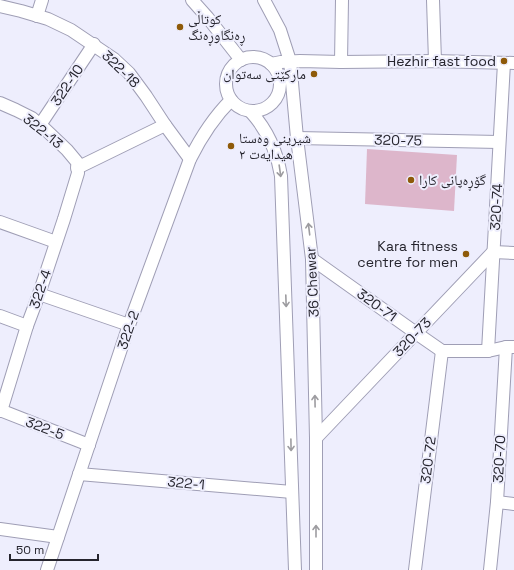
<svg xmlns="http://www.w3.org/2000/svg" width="514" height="570" font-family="'Space Grotesk','Noto Naskh Arabic',sans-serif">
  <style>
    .green { fill: #ddb6cb }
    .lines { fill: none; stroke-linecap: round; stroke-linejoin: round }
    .minor-casing { stroke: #9f9eb5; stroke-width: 14 }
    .minor { stroke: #fff; stroke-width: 12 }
    .oneway { stroke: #9d9ca0 }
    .poi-dot { fill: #8e5a09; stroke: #eeeefd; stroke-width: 1.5 }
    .labels { text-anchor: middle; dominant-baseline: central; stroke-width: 4; stroke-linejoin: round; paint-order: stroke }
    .poi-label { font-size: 14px; fill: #25242d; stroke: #eeeefd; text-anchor: start }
    .street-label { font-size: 14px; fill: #25242d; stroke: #eeeefd }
  </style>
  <rect width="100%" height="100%" fill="#eeeefd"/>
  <!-- green -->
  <polygon class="green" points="367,149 457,155 454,211 365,204"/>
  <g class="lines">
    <!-- minor casing -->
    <g class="minor-casing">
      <g id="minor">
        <polyline points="192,0 208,18 241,60"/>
        <polyline points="264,0 280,30 290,61 297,138 312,259 316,438 316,570"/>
        <polyline points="433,0 435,61"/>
        <polyline points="0,6 21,11 48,19 71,30 114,59 129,73 146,96 165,125 190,159"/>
        <polyline points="37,16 42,0"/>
        <circle cx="253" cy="84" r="27"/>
        <polyline points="341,62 342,0"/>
        <polyline points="271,64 281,62 300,61 341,62 435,61 514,63"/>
        <polyline points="0,103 16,110 32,118 46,130 67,150 77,162 78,173 64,219 39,294 27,326 1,411"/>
        <path d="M251 112C268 131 277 151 281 176L295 570"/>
        <polyline points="40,125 94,44"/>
        <polyline points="297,138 499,142"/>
        <polyline points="77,168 165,125"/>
        <polyline points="0,222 56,242"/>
        <polyline points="312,259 416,333 442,351 488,351 506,347 514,347"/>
        <polyline points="39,294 129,325"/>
        <polyline points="0,316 27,326"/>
        <polyline points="488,351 504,63"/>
        <polyline points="0,410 89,445"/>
        <polyline points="316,438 493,252 514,253"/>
        <polyline points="79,474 292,492"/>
        <polyline points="497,502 514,504"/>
        <polyline points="0,529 58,537"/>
        <path d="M47 570 129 325 190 159C201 137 213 118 231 100"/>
        <polyline points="415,570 442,351"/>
        <polyline points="490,570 497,502 506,347"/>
      </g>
    </g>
    <!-- minor -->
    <use href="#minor" class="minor"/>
  </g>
  <!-- one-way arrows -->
  <defs><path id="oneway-shaft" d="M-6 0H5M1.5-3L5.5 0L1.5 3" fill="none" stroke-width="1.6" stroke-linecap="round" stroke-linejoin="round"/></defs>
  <g class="oneway">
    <use href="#oneway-shaft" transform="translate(280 171) rotate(82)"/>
    <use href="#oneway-shaft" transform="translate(309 229) rotate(-97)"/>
    <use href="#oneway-shaft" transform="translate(286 301) rotate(88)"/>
    <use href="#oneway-shaft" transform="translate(315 401) rotate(-91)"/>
    <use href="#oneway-shaft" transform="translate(291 445) rotate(89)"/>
    <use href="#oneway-shaft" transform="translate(316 531) rotate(-90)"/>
  </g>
  <!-- markers -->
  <g class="poi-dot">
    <circle cx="180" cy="27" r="4"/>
    <circle cx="504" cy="61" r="4"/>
    <circle cx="314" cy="74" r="4"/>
    <circle cx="231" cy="146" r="4"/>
    <circle cx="411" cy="180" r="4"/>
    <circle cx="466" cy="254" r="4"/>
  </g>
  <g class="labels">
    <!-- poi labels -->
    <g class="poi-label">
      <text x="188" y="19">کوتاڵی<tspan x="188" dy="16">ڕەنگاوڕەنگ</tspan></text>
      <text x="496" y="61" text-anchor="end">Hezhir fast food</text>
      <text x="306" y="74" text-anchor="end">مارکێتی سەتوان</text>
      <text x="239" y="138">شیرینی وەستا<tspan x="239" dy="16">هیدایەت ٢</tspan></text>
      <text x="419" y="180">گۆڕەپانی کارا</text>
      <text x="458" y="246" text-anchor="end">Kara fitness<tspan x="458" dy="16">centre for men</tspan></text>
    </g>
    <!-- street labels -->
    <g class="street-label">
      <text transform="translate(121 69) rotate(44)">322-18</text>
      <text transform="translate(67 85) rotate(-56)">322-10</text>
      <text transform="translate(43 131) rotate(39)">322-13</text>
      <text transform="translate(398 140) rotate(1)">320-75</text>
      <text transform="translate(496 207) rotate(-87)">320-74</text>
      <text transform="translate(312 282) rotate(-93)">36 Chewar</text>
      <text transform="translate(40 289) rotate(-71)">322-4</text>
      <text transform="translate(377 305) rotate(36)">320-71</text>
      <text transform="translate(128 330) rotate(-71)">322-2</text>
      <text transform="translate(412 337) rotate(-46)">320-73</text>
      <text transform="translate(45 428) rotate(21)">322-5</text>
      <text transform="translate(499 459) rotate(-87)">320-70</text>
      <text transform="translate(428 460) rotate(-83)">320-72</text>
      <text transform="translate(186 483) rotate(5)">322-1</text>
    </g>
  </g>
  <!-- scale -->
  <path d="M10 554v6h88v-6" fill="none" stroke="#25242d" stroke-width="2"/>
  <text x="16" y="554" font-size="12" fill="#25242d" stroke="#eeeefd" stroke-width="3" paint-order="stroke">50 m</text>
</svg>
